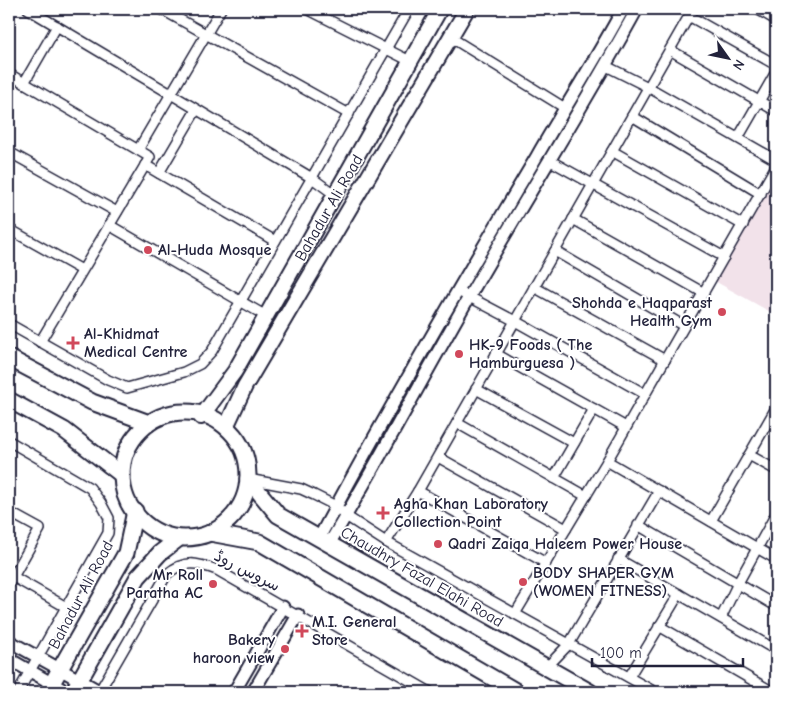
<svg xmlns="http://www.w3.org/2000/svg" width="785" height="701" font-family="'Comic Neue','Playpen Sans Arabic',sans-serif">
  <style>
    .built { fill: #f2e2ea }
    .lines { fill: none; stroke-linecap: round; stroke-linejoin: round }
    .minor-casing { stroke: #22223b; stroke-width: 12 }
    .tertiary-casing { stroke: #22223b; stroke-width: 15 }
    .secondary-casing { stroke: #22223b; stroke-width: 18 }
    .primary-casing { stroke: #22223b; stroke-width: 19 }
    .minor { stroke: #fff; stroke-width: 9 }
    .tertiary { stroke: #fff; stroke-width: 11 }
    .secondary { stroke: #fff; stroke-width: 14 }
    .primary { stroke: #fff; stroke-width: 15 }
    .poi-dot { fill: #d1495b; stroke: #fff; stroke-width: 2 }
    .labels { text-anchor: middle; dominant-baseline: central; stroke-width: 4; stroke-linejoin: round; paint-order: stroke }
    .street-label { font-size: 16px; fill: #22223b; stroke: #fff }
    .poi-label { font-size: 16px; font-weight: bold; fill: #22223b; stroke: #fff; text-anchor: start }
  </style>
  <rect width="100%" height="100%" fill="#fff"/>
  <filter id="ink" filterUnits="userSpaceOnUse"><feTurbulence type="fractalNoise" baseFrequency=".02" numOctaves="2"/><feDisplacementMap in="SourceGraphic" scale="10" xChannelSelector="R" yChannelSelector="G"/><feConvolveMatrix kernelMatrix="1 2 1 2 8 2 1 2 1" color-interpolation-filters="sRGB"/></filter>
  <g filter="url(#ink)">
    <!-- built -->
    <polygon class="built" points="776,166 776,315 711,279"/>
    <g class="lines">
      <!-- minor casing -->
      <g class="minor-casing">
        <g id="minor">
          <polyline points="28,9 312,178 334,194"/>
          <polyline points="161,9 349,114"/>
          <polyline points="307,9 410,61"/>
          <polyline points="757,9 776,20"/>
          <polyline points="689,16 776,65"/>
          <polyline points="450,37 565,108"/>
          <polyline points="670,50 776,111"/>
          <polyline points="606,66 648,87 776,160"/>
          <polyline points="9,74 150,157 40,342"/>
          <polyline points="24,83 57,26"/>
          <polyline points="632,116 761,194"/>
          <polyline points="738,138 776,72"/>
          <polyline points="138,150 221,9"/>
          <polyline points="612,151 743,225"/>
          <polyline points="9,152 117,212"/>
          <polyline points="549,160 724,257"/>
          <polyline points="145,165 275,241"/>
          <polyline points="159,173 196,110"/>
          <polyline points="573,219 704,293"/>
          <polyline points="109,225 266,316"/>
          <polyline points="9,229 82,270"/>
          <polyline points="555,251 684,326"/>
          <polyline points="534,287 665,360"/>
          <polyline points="458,291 515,321 645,394"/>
          <polyline points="9,324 108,380 127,388 184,372 200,364 212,351 409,9"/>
          <polyline points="496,354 626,427"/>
          <polyline points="476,389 574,443"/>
          <polyline points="457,423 586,496"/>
          <polyline points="9,441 90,488 101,503 109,518 108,533 18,692"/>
          <polyline points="749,455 776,470"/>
          <polyline points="438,457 566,529"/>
          <polyline points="607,461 776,559"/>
          <polyline points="554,478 594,409"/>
          <polyline points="248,479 301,489 314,495 336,506 346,516 386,542 655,692"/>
          <polyline points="418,491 546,563"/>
          <polyline points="9,512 40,529 9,584"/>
          <polyline points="711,521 776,408"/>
          <polyline points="638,525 776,606"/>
          <polyline points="386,542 418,491 693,9"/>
          <polyline points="618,559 776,650"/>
          <polyline points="10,575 66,607"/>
          <polyline points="515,614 607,461 776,166"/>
          <polyline points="721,618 738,583 776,514"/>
          <polyline points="659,626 773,692"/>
          <polyline points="546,668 569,644 659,491"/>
          <polyline points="629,677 679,594"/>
          <path d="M99 692 167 574C185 559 197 563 217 570L430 692"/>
        </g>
      </g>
      <!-- tertiary casing -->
      <g class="tertiary-casing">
        <g id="tertiary">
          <path d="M319 538C388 409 462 282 537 156 565 107 596 59 623 9"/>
          <path d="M329 544C378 463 422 379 469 297 524 200 584 106 637 9"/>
          <polyline points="9,641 101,692"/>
          <polyline points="9,659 67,692"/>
          <polyline points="234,692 283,607"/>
          <polyline points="253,692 298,615"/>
        </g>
      </g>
      <!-- secondary casing -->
      <g class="secondary-casing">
        <g id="secondary">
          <polyline points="201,417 235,371 440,9"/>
          <polyline points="226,427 245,386 467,9"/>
        </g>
      </g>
      <!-- primary casing -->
      <g class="primary-casing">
        <g id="primary">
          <polyline points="9,358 92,402 149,423"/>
          <polyline points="9,400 64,430 122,475"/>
          <circle cx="185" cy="475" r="63"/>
          <polyline points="248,479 278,515 590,692"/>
          <polyline points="210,533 259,542 517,692"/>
          <polyline points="47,692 126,553 135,511"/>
          <polyline points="73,692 138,577 160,553 178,539"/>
        </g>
      </g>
      <!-- minor -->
      <use href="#minor" class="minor"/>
      <!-- tertiary -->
      <use href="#tertiary" class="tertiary"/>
      <!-- secondary -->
      <use href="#secondary" class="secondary"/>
      <!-- primary -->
      <use href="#primary" class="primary"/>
    </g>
  </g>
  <!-- markers -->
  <g class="poi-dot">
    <circle cx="148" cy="250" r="5"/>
    <circle cx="722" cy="312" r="5"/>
    <path d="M70.5 335.5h5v5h5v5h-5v5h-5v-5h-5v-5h5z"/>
    <circle cx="459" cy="354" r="5"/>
    <path d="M380.5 505.5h5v5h5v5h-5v5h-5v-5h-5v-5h5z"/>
    <circle cx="438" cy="544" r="5"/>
    <circle cx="523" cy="582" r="5"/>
    <circle cx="213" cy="584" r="5"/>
    <path d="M299.5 623.5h5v5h5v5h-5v5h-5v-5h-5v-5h5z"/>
    <circle cx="285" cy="649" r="5"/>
  </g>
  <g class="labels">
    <!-- street labels -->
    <g class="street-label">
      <text transform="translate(329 208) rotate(-60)">Bahadur Ali Road</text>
      <text transform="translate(247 571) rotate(27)">سروس روڈ</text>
      <text transform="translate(422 577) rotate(30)">Chaudhry Fazal Elahi Road</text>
      <text transform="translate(81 595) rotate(-62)">Bahadur Ali Road</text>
    </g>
    <!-- poi labels -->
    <g class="poi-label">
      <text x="158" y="250">Al-Huda Mosque</text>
      <text x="712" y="303" text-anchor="end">Shohda e Haqparast<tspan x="712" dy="18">Health Gym</tspan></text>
      <text x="84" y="334">Al-Khidmat<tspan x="84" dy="18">Medical Centre</tspan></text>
      <text x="469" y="345">HK-9 Foods ( The<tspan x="469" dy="18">Hamburguesa )</tspan></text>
      <text x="394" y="504">Agha Khan Laboratory<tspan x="394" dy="18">Collection Point</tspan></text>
      <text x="448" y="544">Qadri Zaiqa Haleem Power House</text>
      <text x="533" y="573">BODY SHAPER GYM<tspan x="533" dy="18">(WOMEN FITNESS)</tspan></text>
      <text x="203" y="575" text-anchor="end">Mr Roll<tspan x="203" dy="18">Paratha AC</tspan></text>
      <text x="312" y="622">M.I. General<tspan x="312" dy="18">Store</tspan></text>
      <text x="275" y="640" text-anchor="end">Bakery<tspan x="275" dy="18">haroon view</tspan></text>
    </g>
  </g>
  <!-- margin -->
  <rect width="785" height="701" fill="none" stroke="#fff" stroke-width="30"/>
  <rect x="15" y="15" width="755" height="671" fill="none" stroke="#22223b" stroke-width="2" filter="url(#ink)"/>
  <!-- north arrow -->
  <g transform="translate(728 58) rotate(123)" stroke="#ffffff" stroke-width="4" paint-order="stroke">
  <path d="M0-4L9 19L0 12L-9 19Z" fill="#22223b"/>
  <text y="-8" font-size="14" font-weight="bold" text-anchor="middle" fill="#22223b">N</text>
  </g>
  <!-- scale -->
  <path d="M592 658v8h151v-8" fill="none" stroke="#22223b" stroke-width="2.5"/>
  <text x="600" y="658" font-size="15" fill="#22223b" stroke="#ffffff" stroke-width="4" paint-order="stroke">100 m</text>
</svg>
